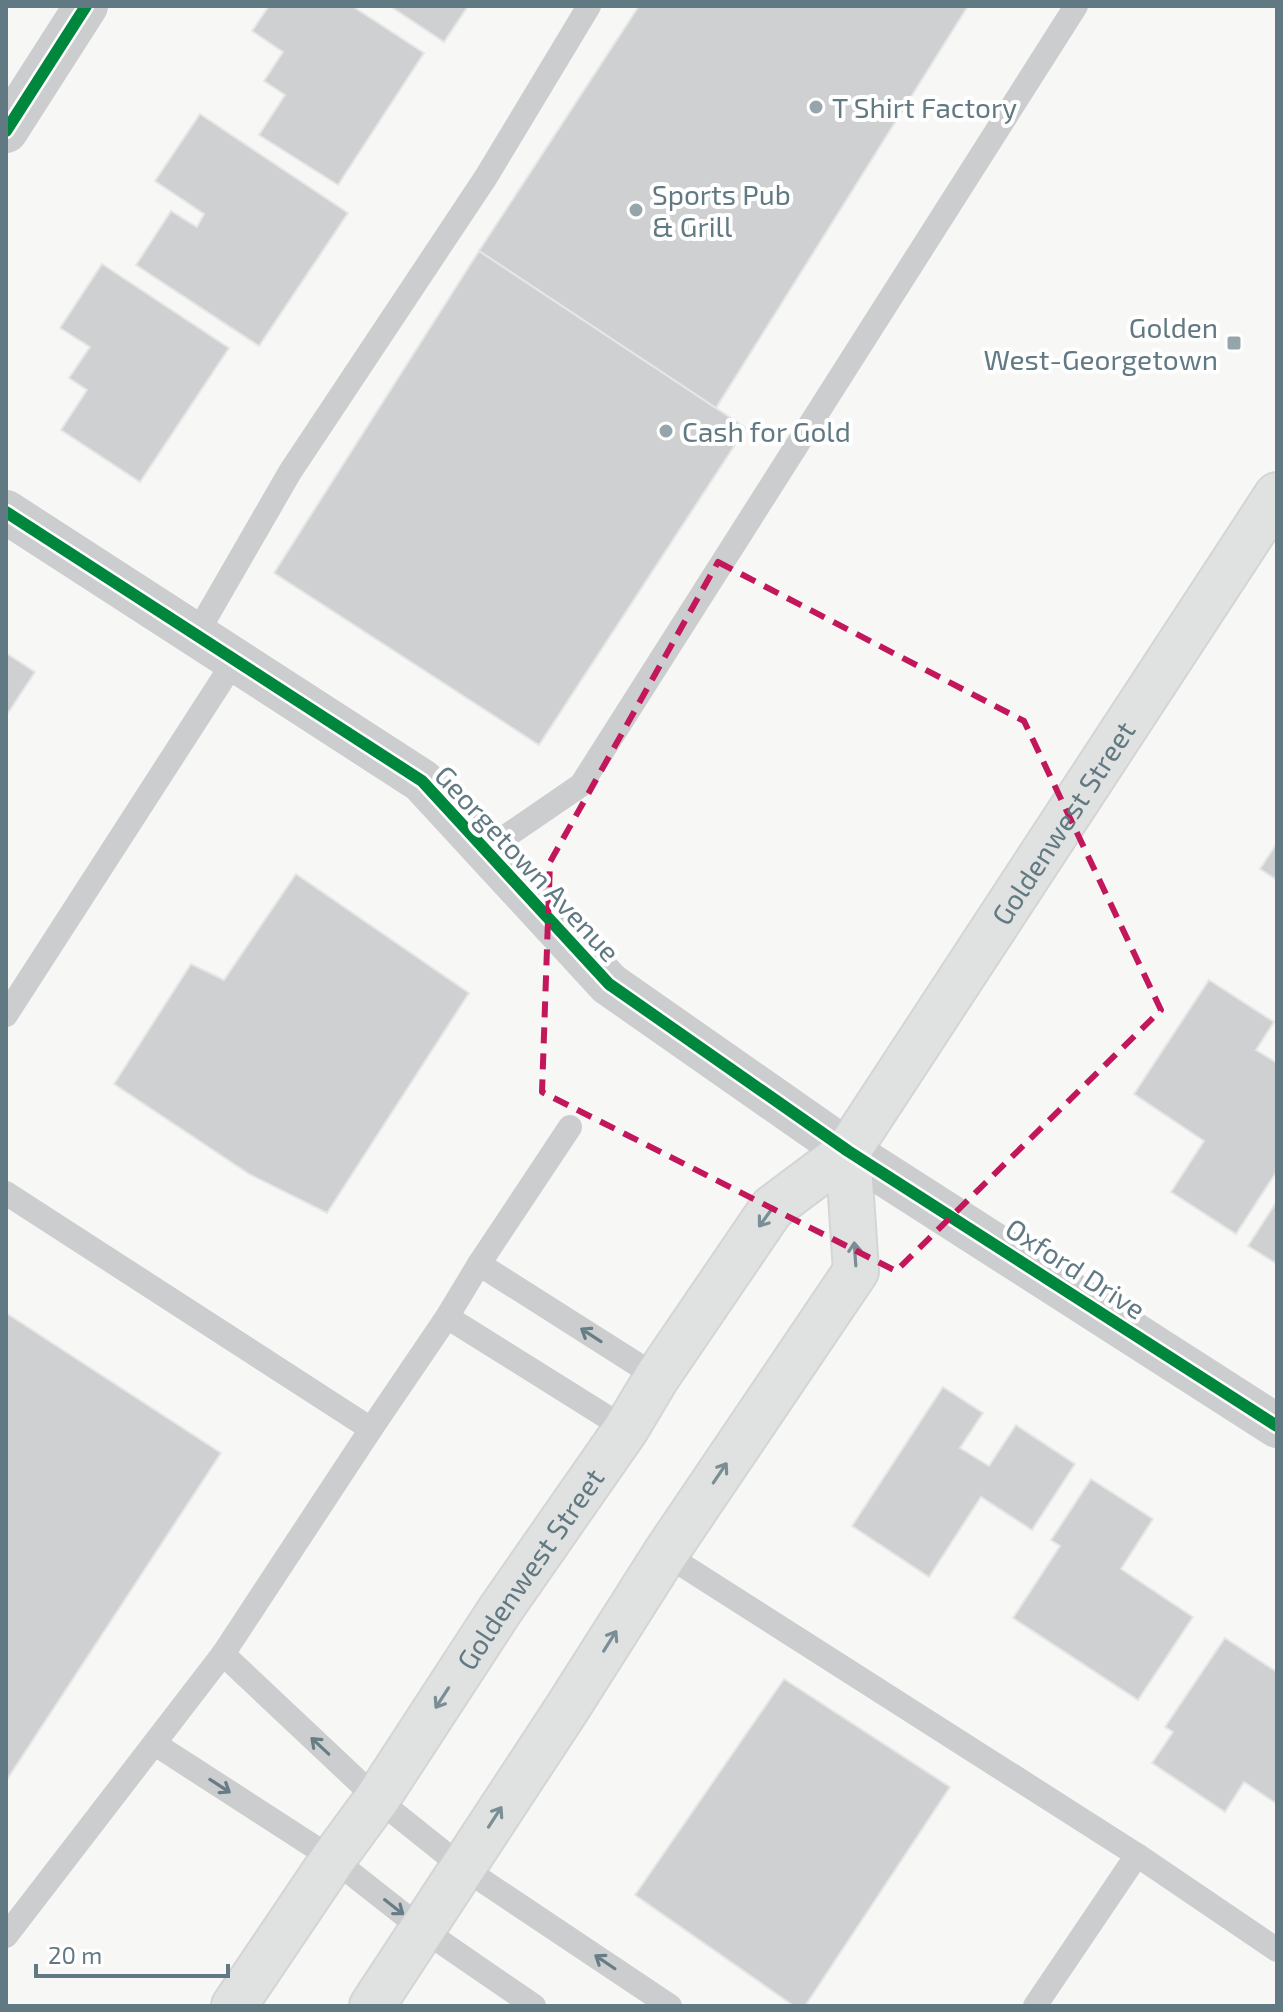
<svg xmlns="http://www.w3.org/2000/svg" width="1283" height="2012" font-family="'Exo 2',sans-serif">
  <style>
    .building { fill: #ced0d1; stroke: #e6e6e6; stroke-width: 2 }
    .lines { fill: none; stroke-linecap: round; stroke-linejoin: round }
    .secondary-casing { stroke: #d4d5d6; stroke-width: 48 }
    .lane { stroke: #cccdce; stroke-width: 24 }
    .street { stroke: #cccdce; stroke-width: 44 }
    .secondary { stroke: #e0e1e1; stroke-width: 44 }
    .cycleway-casing { stroke: #fff; stroke-width: 17 }
    .cycleway { stroke: #00873e; stroke-width: 12 }
    .oneway { stroke: #7a8e95 }
    .oneway2 { stroke: #667d86 }
    .marked { fill: none; stroke: #c2185b; stroke-width: 6; stroke-dasharray: 16 10; stroke-linejoin: round }
    .poi-dot { fill: #96a5ab; stroke: #fff; stroke-width: 3 }
    .labels { text-anchor: middle; dominant-baseline: central; stroke-width: 8; stroke-linejoin: round; paint-order: stroke }
    .poi-label { font-size: 28px; fill: #617982; stroke: #fff; text-anchor: start }
    .street-label { font-size: 28px; fill: #617982; stroke: #fff }
  </style>
  <rect width="100%" height="100%" fill="#f7f7f6"/>
  <!-- building -->
  <g class="building">
    <polygon points="269,6 352,6 424,53 338,185 259,135 285,95 264,81 283,52 252,31"/>
    <polygon points="390,6 468,6 444,42"/>
    <polygon points="639,6 968,6 716,408 479,251"/>
    <polygon points="200,114 348,213 259,346 136,265 171,211 197,227 204,214 155,181"/>
    <polygon points="479,251 746,428 539,745 274,573"/>
    <polygon points="102,264 229,348 140,482 61,430 87,390 69,378 90,347 60,328"/>
    <polygon points="6,653 35,672 6,716"/>
    <polygon points="1277,843 1277,880 1260,869"/>
    <polygon points="296,874 469,993 327,1213 249,1174 114,1084 191,964 224,980"/>
    <polygon points="1209,980 1274,1022 1256,1050 1277,1063 1277,1171 1236,1234 1171,1192 1204,1141 1134,1094"/>
    <polygon points="1277,1201 1277,1264 1248,1246"/>
    <polygon points="6,1313 221,1453 6,1781"/>
    <polygon points="943,1387 983,1413 960,1448 989,1466 1016,1425 1075,1464 1032,1530 981,1497 929,1577 852,1526"/>
    <polygon points="1091,1479 1153,1519 1121,1569 1193,1617 1138,1700 1013,1618 1060,1546 1051,1540"/>
    <polygon points="1225,1638 1277,1672 1277,1804 1244,1782 1225,1812 1152,1763 1173,1732 1165,1727"/>
    <polygon points="784,1679 950,1787 805,2006 794,2006 635,1895"/>
  </g>
  <g class="lines">
    <!-- secondary casing -->
    <g class="secondary-casing">
      <g id="secondary">
        <path id="s1" d="M234 2006 333 1859 377 1799 500 1610 626 1429 657 1377 772 1208 848 1151 1277 495"/>
        <polyline points="372,2006 568,1707 665,1554 856,1271 848,1151"/>
      </g>
    </g>
    <!-- lane -->
    <g class="lane">
      <polyline points="196,635 290,472 486,177 589,6"/>
      <polyline points="486,850 581,785 1076,6"/>
      <polyline points="6,1015 235,660"/>
      <polyline points="6,1193 371,1429"/>
      <polyline points="479,1264 657,1377"/>
      <polyline points="447,1317 626,1429"/>
      <polyline points="665,1554 1137,1855 1277,1950"/>
      <polyline points="223,1654 377,1799 462,1867 670,2006"/>
      <polyline points="155,1744 333,1859 422,1929 534,2006"/>
      <polyline points="6,1936 223,1654 371,1429 447,1317 479,1264 570,1127"/>
      <polyline points="1035,2006 1137,1855"/>
    </g>
    <!-- street -->
    <g class="street">
      <polyline points="6,131 86,6"/>
      <polyline points="6,512 422,781 609,984 848,1151 1277,1426"/>
    </g>
    <!-- secondary -->
    <use href="#secondary" class="secondary"/>
    <!-- cycleway casing -->
    <g class="cycleway-casing">
      <g id="cycleway">
        <polyline points="6,131 86,6"/>
        <polyline points="6,512 422,781 609,984 848,1151 1277,1426"/>
      </g>
    </g>
    <!-- cycleway -->
    <use href="#cycleway" class="cycleway"/>
  </g>
  <!-- one-way arrows -->
  <defs><path id="oneway-shaft" d="M-6 0H5M1.5-3L5.5 0L1.5 3" fill="none" stroke-width="1.6" stroke-linecap="round" stroke-linejoin="round" transform="scale(2)"/></defs>
  <g class="oneway">
    <use href="#oneway-shaft" transform="translate(766 1217) rotate(126)"/>
    <use href="#oneway-shaft" transform="translate(855 1254) rotate(-94)"/>
    <use href="#oneway-shaft" transform="translate(720 1473) rotate(-56)"/>
    <use href="#oneway-shaft" transform="translate(610 1641) rotate(-58)"/>
    <use href="#oneway-shaft" transform="translate(442 1698) rotate(123)"/>
    <use href="#oneway-shaft" transform="translate(495 1817) rotate(-57)"/>
  </g>
  <g class="oneway2">
    <use href="#oneway-shaft" transform="translate(591 1335) rotate(-147)"/>
    <use href="#oneway-shaft" transform="translate(320 1746) rotate(-137)"/>
    <use href="#oneway-shaft" transform="translate(220 1786) rotate(33)"/>
    <use href="#oneway-shaft" transform="translate(394 1907) rotate(38)"/>
    <use href="#oneway-shaft" transform="translate(605 1962) rotate(-146)"/>
  </g>
  <!-- marked area -->
  <path class="marked" d="M718 562 1024 721 1161 1010 896 1271 542 1092 550 862Z"/>
  <!-- markers -->
  <g class="poi-dot">
    <circle cx="816" cy="107" r="8"/>
    <circle cx="636" cy="210" r="8"/>
    <rect x="1226" y="335" width="16" height="16" rx="4"/>
    <circle cx="666" cy="431" r="8"/>
  </g>
  <g class="labels">
    <!-- poi labels -->
    <g class="poi-label">
      <text x="832" y="107">T Shirt Factory</text>
      <text x="652" y="194">Sports Pub<tspan x="652" dy="32">&amp; Grill</tspan></text>
      <text x="1218" y="327" text-anchor="end">Golden<tspan x="1218" dy="32">West-Georgetown</tspan></text>
      <text x="682" y="431">Cash for Gold</text>
    </g>
    <!-- street labels -->
    <g class="street-label">
      <text stroke="none"><textPath href="#s1" startOffset="1450">Goldenwest Street</textPath></text>
      <text transform="translate(528 863) rotate(47)">Georgetown Avenue</text>
      <text transform="translate(1076 1268) rotate(33)">Oxford Drive</text>
      <text stroke="none"><textPath href="#s1" startOffset="528">Goldenwest Street</textPath></text>
    </g>
  </g>
  <!-- border -->
  <rect width="1283" height="2012" fill="none" stroke="#617982" stroke-width="16"/>
  <!-- scale -->
  <path d="M36 1964v12h192v-12" fill="none" stroke="#617982" stroke-width="4"/>
  <text x="48" y="1964" font-size="24" fill="#617982" stroke="#ffffff" stroke-width="6" paint-order="stroke">20 m</text>
</svg>
